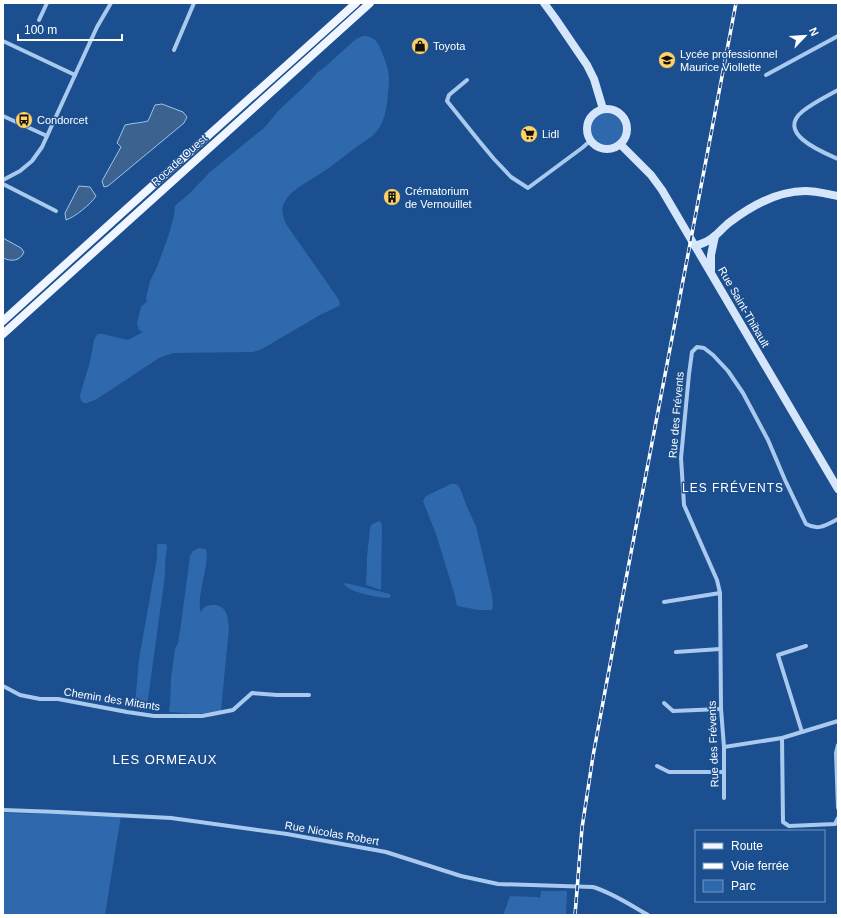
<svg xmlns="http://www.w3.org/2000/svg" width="841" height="918" font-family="Arial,sans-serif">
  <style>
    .green { fill: #2e69ad }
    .water { fill: #3c6290; stroke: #9cc4f0 }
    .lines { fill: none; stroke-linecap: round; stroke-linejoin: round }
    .street { stroke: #a9c9ee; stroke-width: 4 }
    .secondary { stroke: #d6e6fa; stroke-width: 8 }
    .primary { stroke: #f0f6ff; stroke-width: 8 }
    .rail-casing { stroke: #fff; stroke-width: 3.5 }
    .rail { stroke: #1b4f8f; stroke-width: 2; stroke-dasharray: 6; stroke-linecap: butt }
    .labels { text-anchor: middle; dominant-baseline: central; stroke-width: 3; stroke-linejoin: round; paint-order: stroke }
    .poi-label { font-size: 11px; fill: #fff; stroke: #1b4f8f; text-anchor: start }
    .street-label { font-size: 11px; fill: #fff; stroke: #1b4f8f }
    .neighbourhood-label { font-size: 12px; letter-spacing: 1px; fill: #fff; stroke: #1b4f8f }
    .quarter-label { font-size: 13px; letter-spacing: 1px; fill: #fff; stroke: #1b4f8f }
  </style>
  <rect width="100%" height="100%" fill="#1b4f8f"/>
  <!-- green -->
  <g class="green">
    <path d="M363 36C376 36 379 44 383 55 389 69 390 79 388 93 387 106 385 121 377 131 371 138 362 143 355 148 343 157 331 167 318 175 308 182 291 190 285 201 280 209 283 217 286 224L337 297C339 300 341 303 339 306L320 315 262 349 253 352 173 353 159 358 97 399 87 403H84L81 401 80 395 90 362 94 340 96 336 98 334H103L128 340 143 332 139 330 137 323 141 307 147 301 146 298 150 281 157 267 168 237 174 216 175 206 178 203 189 194 210 172 265 127 278 111 308 83 317 73 326 66 356 39Z"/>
    <circle cx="607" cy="129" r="16"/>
    <polygon points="451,484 456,484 460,488 467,507 476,526 492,595 493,605 492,610 479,610 457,606 455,596 437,537 423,501 425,497 428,495"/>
    <polygon points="379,521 381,522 382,526 381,590 366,585 367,564 367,557 370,528 371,525"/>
    <polygon points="158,544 166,544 167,547 165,563 165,575 147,706 146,708 144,709 137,707 135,705 139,659 157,558 157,546"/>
    <path d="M199 548 205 549 207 552C207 573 198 590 200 612 202 610 204 607 207 606 213 604 222 605 225 611 228 615 228 622 229 627L221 711 196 714 170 712 169 710 170 705 171 679 175 649 178 643 181 624 190 556 193 551Z"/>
    <path d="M346 583 390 594 391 596 389 598H385C374 596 350 593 344 584Z"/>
    <polygon points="3,813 121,815 105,915 3,915"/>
    <polygon points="541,891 567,891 566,915 503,915 510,896 537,897 540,898"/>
  </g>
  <!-- water -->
  <g class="water">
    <path d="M162 104 183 112 187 117 184 123 108 186 104 187 102 181 121 147 117 143 125 125C133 123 141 123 148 121L155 105Z"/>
    <path d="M79 186 90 187 96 196C91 204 75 217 66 220L65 213C70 204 74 195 79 186Z"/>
    <path d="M3 238 21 248 24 252C20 261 12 262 3 258Z"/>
  </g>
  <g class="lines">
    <!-- street -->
    <g class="street">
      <polyline points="39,20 47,3"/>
      <polyline points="3,41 75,75"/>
      <polyline points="174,50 194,3"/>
      <polyline points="766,75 838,36"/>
      <polyline points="467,80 449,95 447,101 479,141 494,159 511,177 528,188 582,148 590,141"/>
      <path d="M838 90C827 96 813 103 803 111 775 133 822 152 838 159"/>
      <polyline points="3,116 47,136"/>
      <polyline points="3,180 20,171 32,161 42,147 97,27 111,3"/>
      <polyline points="3,184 56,211"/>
      <polyline points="664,602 720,593"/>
      <polyline points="676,652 720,649"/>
      <polyline points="3,686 20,695 40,699 58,699 127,712 154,716 202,716 233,710 252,693 277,695 309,695"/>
      <polyline points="664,703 673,711 721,709"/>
      <polyline points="802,732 778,655 806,646"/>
      <polyline points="782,738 783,822 789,826 835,824 838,818"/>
      <polyline points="838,745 836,753 838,808"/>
      <polyline points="724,747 782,738 838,721"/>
      <polyline points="657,766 669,772 723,772"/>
      <path d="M724 798V747L721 709 720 593 717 580 684 505 681 458 689 374 692 352 697 347 704 348 713 355 728 371 743 393 768 440 785 480 806 524C819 531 826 525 838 519"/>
      <path d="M3 810 58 812 171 818 287 834 386 852 461 876 498 884 593 887C613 893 630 905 648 915"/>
    </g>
    <!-- secondary -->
    <g class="secondary">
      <polyline points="544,3 555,18 587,65 594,79 603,109"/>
      <circle cx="607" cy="129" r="20"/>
      <polyline points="620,144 651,175 662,190 838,489"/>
      <path d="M695 246C700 244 705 243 709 240 717 236 723 227 730 222 751 206 778 191 805 191 816 191 827 194 838 196"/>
      <polyline points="711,271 711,255 715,236"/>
    </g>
    <!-- primary -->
    <g class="primary">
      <polyline points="3,321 122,213 356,3"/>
      <polyline points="3,334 370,3"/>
    </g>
    <!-- rail casing -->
    <g class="rail-casing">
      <polyline id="rail" points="575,915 582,828 593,756 622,600 736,3"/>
    </g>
    <!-- rail -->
    <use href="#rail" class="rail"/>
  </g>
  <!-- icons -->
  <defs>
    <g id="shop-disc" transform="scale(0.9)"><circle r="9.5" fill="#ffd166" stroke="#1b4f8f"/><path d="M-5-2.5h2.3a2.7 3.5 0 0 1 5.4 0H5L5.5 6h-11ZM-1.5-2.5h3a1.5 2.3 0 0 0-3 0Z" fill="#111"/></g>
    <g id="school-disc" transform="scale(0.9)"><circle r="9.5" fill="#ffd166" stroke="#1b4f8f"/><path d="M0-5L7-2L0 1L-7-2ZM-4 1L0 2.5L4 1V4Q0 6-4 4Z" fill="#111"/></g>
    <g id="bus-disc" transform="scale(0.9)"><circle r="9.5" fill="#ffd166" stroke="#1b4f8f"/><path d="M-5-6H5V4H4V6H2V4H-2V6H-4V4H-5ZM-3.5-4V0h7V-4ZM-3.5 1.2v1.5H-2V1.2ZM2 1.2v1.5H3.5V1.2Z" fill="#111"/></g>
    <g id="supermarket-disc" transform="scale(0.9)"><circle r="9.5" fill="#ffd166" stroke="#1b4f8f"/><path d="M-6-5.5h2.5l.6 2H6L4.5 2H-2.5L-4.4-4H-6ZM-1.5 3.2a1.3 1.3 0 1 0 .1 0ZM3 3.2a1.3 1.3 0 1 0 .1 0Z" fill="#111"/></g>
    <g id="building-disc" transform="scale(0.9)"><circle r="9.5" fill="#ffd166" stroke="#1b4f8f"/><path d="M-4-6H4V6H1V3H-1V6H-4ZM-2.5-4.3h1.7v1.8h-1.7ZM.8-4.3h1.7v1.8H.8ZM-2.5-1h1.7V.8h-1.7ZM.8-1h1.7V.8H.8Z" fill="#111"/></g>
  </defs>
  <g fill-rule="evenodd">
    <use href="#shop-disc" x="420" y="46"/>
    <use href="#school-disc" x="667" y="60"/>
    <use href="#bus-disc" x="24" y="120"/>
    <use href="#supermarket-disc" x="529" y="134"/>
    <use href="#building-disc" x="392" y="197"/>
  </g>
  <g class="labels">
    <!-- poi labels -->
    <g class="poi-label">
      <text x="433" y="46">Toyota</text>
      <text x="680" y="54">Lycée professionnel<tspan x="680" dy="13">Maurice Viollette</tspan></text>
      <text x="37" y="120">Condorcet</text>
      <text x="542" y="134">Lidl</text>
      <text x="405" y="191">Crématorium<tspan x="405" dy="13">de Vernouillet</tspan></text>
    </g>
    <!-- street labels -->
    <g class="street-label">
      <text transform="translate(179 160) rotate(-42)">Rocade Ouest</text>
      <text transform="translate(744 307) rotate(60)">Rue Saint-Thibault</text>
      <text transform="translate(676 415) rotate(-85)">Rue des Frévents</text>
      <text transform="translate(112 699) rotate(9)">Chemin des Mitants</text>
      <text transform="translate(713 744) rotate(-92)">Rue des Frévents</text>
      <text transform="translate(332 833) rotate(10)">Rue Nicolas Robert</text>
    </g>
    <!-- neighbourhood labels -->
    <g class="neighbourhood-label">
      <text x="733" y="488">LES FRÉVENTS</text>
    </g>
    <!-- quarter labels -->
    <g class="quarter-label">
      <text x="165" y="759">LES ORMEAUX</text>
    </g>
  </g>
  <!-- border -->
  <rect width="841" height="918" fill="none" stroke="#ffffff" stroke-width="8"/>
  <!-- legend -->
  <rect x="695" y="830" width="130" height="72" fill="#1b4f8f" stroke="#7695bc"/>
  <rect x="703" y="843" width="20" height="6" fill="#f0f6ff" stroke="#7695bc"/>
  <text x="731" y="850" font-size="12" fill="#ffffff">Route</text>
  <rect x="703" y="863" width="20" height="6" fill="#ffffff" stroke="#7695bc"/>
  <text x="731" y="870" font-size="12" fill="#ffffff">Voie ferrée</text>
  <rect x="703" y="880" width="20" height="12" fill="#2e69ad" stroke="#7695bc"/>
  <text x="731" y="890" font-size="12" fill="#ffffff">Parc</text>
  <!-- north arrow -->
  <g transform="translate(805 36) rotate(65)" stroke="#1b4f8f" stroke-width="3" paint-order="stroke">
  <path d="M0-3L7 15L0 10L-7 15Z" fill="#ffffff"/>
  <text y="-6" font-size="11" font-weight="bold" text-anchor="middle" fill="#ffffff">N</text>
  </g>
  <!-- scale -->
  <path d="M18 34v6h104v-6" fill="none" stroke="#ffffff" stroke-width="2"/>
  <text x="24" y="34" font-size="12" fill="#ffffff" stroke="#1b4f8f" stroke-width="3" paint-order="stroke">100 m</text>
</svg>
